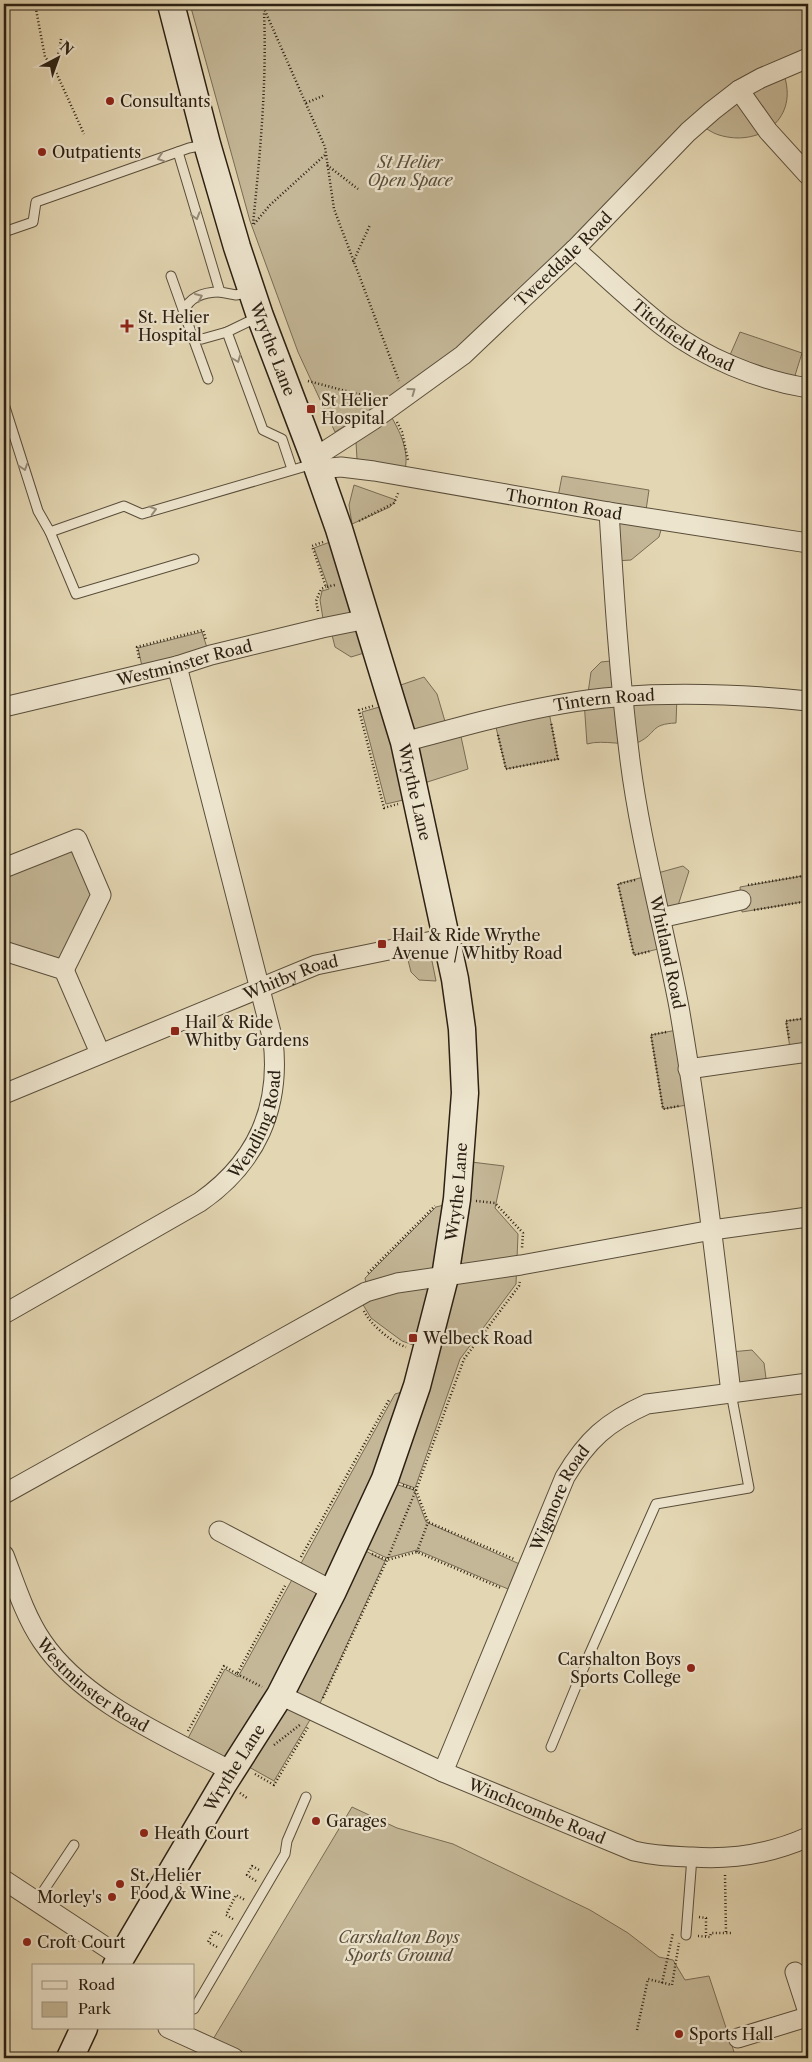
<svg xmlns="http://www.w3.org/2000/svg" width="812" height="2062" font-family="'Libre Caslon Text',serif">
  <style>
    .green { fill: #c4b797; stroke: #786c55 }
    .lines { fill: none; stroke-linecap: round; stroke-linejoin: round }
    .lane-casing { stroke: #594e3b; stroke-width: 11 }
    .street-casing { stroke: #594e3b; stroke-width: 21 }
    .secondary-casing { stroke: #2b2013; stroke-width: 29 }
    .path { stroke: #2b2013; stroke-width: 2.5; stroke-dasharray: 1 2.5; stroke-linecap: butt }
    .lane { stroke: #ede4cd; stroke-width: 9 }
    .street { stroke: #ede4cd; stroke-width: 19 }
    .secondary { stroke: #ede4cd; stroke-width: 26 }
    .oneway { stroke: #968c79 }
    .poi-dot { fill: #8f2418; stroke: #ede4cd; stroke-width: 2 }
    .labels { text-anchor: middle; dominant-baseline: central; stroke-width: 4.5; stroke-linejoin: round; paint-order: stroke }
    .poi-label { font-size: 16px; fill: #2b2013; stroke: #ede4cd; text-anchor: start }
    .park-label { font-size: 16px; font-style: italic; fill: #594d3b; stroke: #ede4cd }
    .street-label { font-size: 16px; fill: #2b2013; stroke: #ede4cd }
  </style>
  <rect width="100%" height="100%" fill="#e3d6b2"/>
  <filter id="stains"><feTurbulence type="fractalNoise" baseFrequency=".004" numOctaves="4"/><feColorMatrix values="0 0 0 0 .2 0 0 0 0 .09 0 0 0 0 .02 0 0 0 .5 -.17"/></filter>
  <radialGradient id="worn" r=".72"><stop offset=".6" stop-color="#630" stop-opacity="0"/><stop offset="1" stop-color="#630" stop-opacity=".3"/></radialGradient>
  <!-- green -->
  <g class="green">
    <polygon points="190,4 808,4 808,53 760,73 519,299 432,370 335,432 298,352 250,221"/>
    <path d="M785 78C797 121 758 147 719 135 712 133 704 127 698 123L739 90Z"/>
    <polygon points="740,332 802,353 792,385 727,362"/>
    <path d="M392 418C401 434 409 451 405 470L357 459 356 442Z"/>
    <polygon points="562,476 649,490 645,517 557,502"/>
    <polygon points="354,485 396,500 390,507 352,524 349,505"/>
    <polygon points="612,515 663,523 659,537 631,560 615,561"/>
    <polygon points="338,539 374,650 351,657 335,647 329,623 324,625 320,600 322,591 329,589 314,548"/>
    <polygon points="202,632 209,654 143,671 138,648"/>
    <path d="M620 660 624 697 677 696 676 723C650 724 657 733 639 742 629 747 603 739 587 744L584 701 588 693 591 672 601 662Z"/>
    <polygon points="424,677 437,694 449,735 460,732 468,769 418,785 392,688"/>
    <polygon points="390,704 416,797 386,804 362,712"/>
    <polygon points="548,707 558,759 506,769 494,719"/>
    <polygon points="77,839 101,895 64,970 4,951 4,868"/>
    <polygon points="683,866 689,871 675,915 660,919 666,947 634,955 618,884"/>
    <polygon points="808,875 808,901 742,912 740,887"/>
    <polygon points="427,956 432,961 436,981 419,980 411,972 408,960"/>
    <polygon points="808,1018 808,1052 791,1055 786,1021"/>
    <polygon points="682,1029 693,1104 663,1109 651,1035"/>
    <polygon points="463,1161 504,1166 495,1208 518,1234 516,1284 460,1359 415,1488 387,1478 430,1351 402,1341 371,1318 359,1298 368,1294 365,1278 436,1207 460,1201"/>
    <polygon points="752,1350 764,1363 767,1386 733,1390 730,1352"/>
    <polygon points="413,1389 383,1478 230,1767 186,1742 225,1669 238,1677 395,1394"/>
    <polygon points="385,1481 414,1490 426,1522 524,1566 515,1592 417,1550 387,1558 357,1544"/>
    <polygon points="356,1546 385,1561 316,1712 281,1695"/>
    <polygon points="280,1697 314,1713 274,1781 249,1767"/>
    <polygon points="352,1807 397,1828 453,1844 590,1910 628,1933 659,1957 673,1960 685,1980 709,1976 736,2058 256,2058 247,2056 212,2041"/>
  </g>
  <g class="lines">
    <!-- lane casing -->
    <g class="lane-casing">
      <g id="lane">
        <polyline points="178,152 220,292 236,295 250,292"/>
        <polyline points="4,232 33,222 36,202 189,148 205,145"/>
        <polyline points="171,276 192,335 202,339 227,332"/>
        <path d="M184 311C190 296 205 292 220 292"/>
        <polyline points="258,317 227,332 263,430 282,439 292,469"/>
        <polyline points="192,335 208,379"/>
        <polyline points="4,404 38,511 50,532 124,506 142,514 313,464"/>
        <polyline points="50,532 76,594 194,559"/>
        <polyline points="551,1747 589,1655 656,1504 749,1488 731,1393"/>
        <polyline points="36,1902 74,1845"/>
        <polyline points="686,1935 692,1857"/>
        <polyline points="194,2009 285,1854 287,1841 306,1797"/>
      </g>
    </g>
    <!-- street casing -->
    <g class="street-casing">
      <g id="street">
        <polyline points="739,90 768,131 808,175"/>
        <path id="s1" d="M575 249C604 275 633 303 664 327 705 358 758 380 808 388"/>
        <path id="s2" d="M314 458 373 420 463 355 575 249 688 132 712 111 739 90 761 78 808 58"/>
        <path id="s3" d="M318 469 341 467 374 471 609 512 808 543"/>
        <path id="s4" d="M609 512C614 592 619 673 629 752 639 838 663 922 679 1007 701 1135 716 1264 731 1393"/>
        <path id="s5" d="M4 707 177 666 211 655 322 628 367 619"/>
        <path id="s6" d="M404 742C456 728 509 713 562 704 638 690 732 693 808 701"/>
        <polyline points="4,868 77,839 101,895 64,970"/>
        <polyline points="660,918 741,900"/>
        <polyline points="4,951 64,970 100,1053"/>
        <polyline points="688,1069 808,1052"/>
        <path id="s7" d="M4 1094 316 965 447 938"/>
        <path id="s8" d="M4 1314 200 1202C256 1163 281 1108 273 1040L177 666"/>
        <polyline points="4,1494 366,1292 397,1283 521,1265 712,1230 808,1217"/>
        <polyline points="219,1531 333,1591"/>
        <path id="s9" d="M4 1555C15 1584 25 1616 42 1641 83 1702 168 1737 231 1771"/>
        <path id="s10" d="M280 1695 443 1772 634 1851C656 1856 670 1856 692 1857 733 1860 770 1854 808 1837"/>
        <path id="s11" d="M443 1772 565 1477C587 1440 607 1422 647 1404L808 1383"/>
        <polyline points="4,1880 121,1957"/>
        <polyline points="795,1972 807,2009 807,2017"/>
        <polyline points="168,2028 234,2058"/>
        <polyline points="738,2038 807,2017 808,2021"/>
      </g>
    </g>
    <!-- secondary casing -->
    <g class="secondary-casing">
      <g id="secondary">
        <path id="s12" d="M116 1966 224 1783 280 1695 333 1591 385 1479 417 1386 445 1277 457 1199 465 1093 462 1029 455 979 404 742 339 529 314 458 260 316 237 247 207 144 171 4"/>
        <polyline points="70,2058 84,2028"/>
      </g>
    </g>
    <!-- path -->
    <g class="path">
      <polyline points="35,4 45,57 55,70"/>
      <polyline points="262,4 325,147 334,209 399,381"/>
      <polyline points="61,39 55,70 84,134"/>
      <polyline points="306,103 325,95"/>
      <polyline points="327,165 358,189"/>
      <path d="M253 224C260 154 267 83 264 12"/>
      <polyline points="254,224 270,205 326,154"/>
      <polyline points="353,262 370,225"/>
      <polyline points="308,381 373,398"/>
      <polyline points="397,422 402,432 408,460"/>
      <polyline points="359,521 394,503 399,491"/>
      <polyline points="323,542 312,546 326,587 335,585"/>
      <polyline points="318,611 316,601 321,589 326,587"/>
      <polyline points="139,658 137,647 203,630 206,640"/>
      <polyline points="373,706 359,710 384,808 398,804"/>
      <polyline points="498,735 506,769 558,759 551,722"/>
      <polyline points="635,880 618,884 634,955 651,951"/>
      <polyline points="748,885 808,875"/>
      <polyline points="754,910 808,901"/>
      <polyline points="666,1032 651,1035 663,1109 679,1106"/>
      <polyline points="789,1038 786,1021 808,1018"/>
      <polyline points="476,1201 495,1203 523,1233 522,1248"/>
      <polyline points="368,1273 435,1206"/>
      <path d="M364 1311C371 1325 391 1342 406 1347"/>
      <polyline points="403,1485 416,1490 428,1522 514,1559"/>
      <polyline points="417,1552 428,1522"/>
      <polyline points="372,1554 387,1560 417,1552 501,1588"/>
      <polyline points="301,1557 389,1400"/>
      <polyline points="237,1674 262,1687"/>
      <polyline points="323,1698 387,1560 416,1490 464,1359 519,1286 520,1281"/>
      <polyline points="188,1731 224,1666 237,1674 286,1584"/>
      <polyline points="274,1745 301,1724"/>
      <polyline points="255,1774 274,1785 308,1727"/>
      <polyline points="240,1793 247,1798"/>
      <polyline points="725,1875 726,1933"/>
      <polyline points="256,1881 247,1875 252,1866 261,1871"/>
      <polyline points="699,1917 706,1918 706,1936"/>
      <polyline points="233,1919 226,1915 236,1895 245,1900"/>
      <polyline points="698,1936 710,1937 711,1933 733,1933"/>
      <polyline points="217,1947 208,1942 214,1931 222,1936"/>
      <polyline points="662,1983 673,1933"/>
      <polyline points="637,2030 648,1979 672,1985 679,1943"/>
    </g>
    <!-- lane -->
    <use href="#lane" class="lane"/>
    <!-- street -->
    <use href="#street" class="street"/>
    <!-- secondary -->
    <use href="#secondary" class="secondary"/>
  </g>
  <!-- one-way arrows -->
  <defs><path id="oneway-chevron" d="M-2-3.5L2.5 0L-2 3.5" fill="none" stroke-width="1.6" stroke-linecap="round" stroke-linejoin="round" transform="scale(1.25)"/></defs>
  <g class="oneway">
    <use href="#oneway-chevron" transform="translate(161 158) rotate(161)"/>
    <use href="#oneway-chevron" transform="translate(196 216) rotate(74)"/>
    <use href="#oneway-chevron" transform="translate(199 297) rotate(-24)"/>
    <use href="#oneway-chevron" transform="translate(237 359) rotate(69)"/>
    <use href="#oneway-chevron" transform="translate(412 391) rotate(-36)"/>
    <use href="#oneway-chevron" transform="translate(24 467) rotate(72)"/>
    <use href="#oneway-chevron" transform="translate(153 510) rotate(-16)"/>
  </g>
  <!-- markers -->
  <g class="poi-dot">
    <circle cx="110" cy="101" r="5"/>
    <circle cx="42" cy="152" r="5"/>
    <path d="M124.5 318.5h5v5h5v5h-5v5h-5v-5h-5v-5h5z"/>
    <rect x="306" y="404" width="10" height="10" rx="2.5"/>
    <rect x="377" y="939" width="10" height="10" rx="2.5"/>
    <rect x="170" y="1026" width="10" height="10" rx="2.5"/>
    <rect x="408" y="1333" width="10" height="10" rx="2.5"/>
    <circle cx="691" cy="1668" r="5"/>
    <circle cx="316" cy="1821" r="5"/>
    <circle cx="144" cy="1833" r="5"/>
    <circle cx="120" cy="1884" r="5"/>
    <circle cx="112" cy="1897" r="5"/>
    <circle cx="27" cy="1942" r="5"/>
    <circle cx="679" cy="2034" r="5"/>
  </g>
  <g class="labels">
    <!-- poi labels -->
    <g class="poi-label">
      <text x="120" y="101">Consultants</text>
      <text x="52" y="152">Outpatients</text>
      <text x="138" y="317">St. Helier<tspan x="138" dy="18">Hospital</tspan></text>
      <text x="321" y="400">St Helier<tspan x="321" dy="18">Hospital</tspan></text>
      <text x="392" y="935">Hail &amp; Ride Wrythe<tspan x="392" dy="18">Avenue / Whitby Road</tspan></text>
      <text x="185" y="1022">Hail &amp; Ride<tspan x="185" dy="18">Whitby Gardens</tspan></text>
      <text x="423" y="1338">Welbeck Road</text>
      <text x="681" y="1659" text-anchor="end">Carshalton Boys<tspan x="681" dy="18">Sports College</tspan></text>
      <text x="326" y="1821">Garages</text>
      <text x="154" y="1833">Heath Court</text>
      <text x="130" y="1875">St. Helier<tspan x="130" dy="18">Food &amp; Wine</tspan></text>
      <text x="102" y="1897" text-anchor="end">Morley's</text>
      <text x="37" y="1942">Croft Court</text>
      <text x="689" y="2034">Sports Hall</text>
    </g>
    <!-- park labels -->
    <g class="park-label">
      <text x="410" y="162">St Helier<tspan x="410" dy="18">Open Space</tspan></text>
      <text x="399" y="1937">Carshalton Boys<tspan x="399" dy="18">Sports Ground</tspan></text>
    </g>
    <!-- street labels -->
    <g class="street-label">
      <text stroke="none"><textPath href="#s2" startOffset="320">Tweeddale Road</textPath></text>
      <text stroke="none"><textPath href="#s1" startOffset="139">Titchfield Road</textPath></text>
      <text transform="translate(273 349) rotate(69)">Wrythe Lane</text>
      <text stroke="none"><textPath href="#s3" startOffset="249">Thornton Road</textPath></text>
      <text stroke="none"><textPath href="#s5" startOffset="186">Westminster Road</textPath></text>
      <text stroke="none"><textPath href="#s6" startOffset="205">Tintern Road</textPath></text>
      <text transform="translate(415 792) rotate(77)">Wrythe Lane</text>
      <text stroke="none"><textPath href="#s4" startOffset="445">Whitland Road</textPath></text>
      <text stroke="none"><textPath href="#s7" startOffset="310">Whitby Road</textPath></text>
      <text stroke="none"><textPath href="#s8" startOffset="325">Wendling Road</textPath></text>
      <text stroke="none"><textPath href="#s12" startOffset="854">Wrythe Lane</textPath></text>
      <text stroke="none"><textPath href="#s11" startOffset="298">Wigmore Road</textPath></text>
      <text stroke="none"><textPath href="#s9" startOffset="162">Westminster Road</textPath></text>
      <text stroke="none"><textPath href="#s12" startOffset="231">Wrythe Lane</textPath></text>
      <text stroke="none"><textPath href="#s10" startOffset="282">Winchcombe Road</textPath></text>
    </g>
  </g>
  <!-- margin -->
  <rect width="812" height="2062" fill="none" stroke="#e3d6b2" stroke-width="20"/>
  <rect x="5" y="5" width="802" height="2052" fill="none" stroke="#2b2013" stroke-width="2.5"/>
  <rect x="10" y="10" width="792" height="2042" fill="none" stroke="#2b2013"/>
  <!-- legend -->
  <rect x="32" y="1964" width="162" height="65" fill="#ede4cd" stroke="#9f9683"/>
  <rect x="42" y="1981" width="25" height="8" fill="#ede4cd" stroke="#9f9683"/>
  <text x="78" y="1990" font-size="15" fill="#2b2013">Road</text>
  <rect x="42" y="2002" width="25" height="15" fill="#c4b797" stroke="#9f9683"/>
  <text x="78" y="2014" font-size="15" fill="#2b2013">Park</text>
  <!-- north arrow -->
  <g transform="translate(58 58) rotate(41)" stroke="#ede4cd" stroke-width="4" paint-order="stroke">
  <path d="M0-4L9 19L0 12L-9 19Z" fill="#2b2013"/>
  <text y="-8" font-size="14" font-weight="bold" text-anchor="middle" fill="#2b2013">N</text>
  </g>
  <rect width="100%" height="100%" filter="url(#stains)"/>
  <rect width="100%" height="100%" fill="url(#worn)"/>
</svg>
